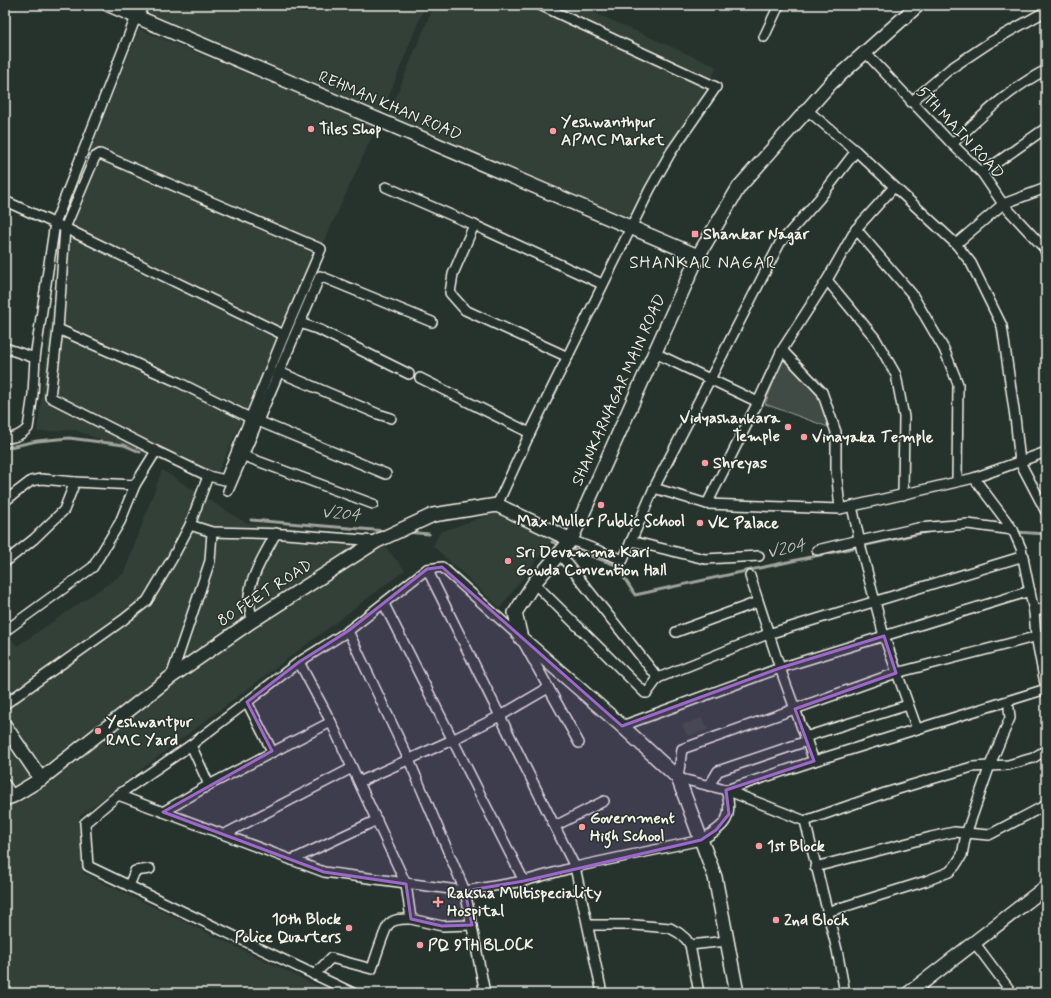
<svg xmlns="http://www.w3.org/2000/svg" width="1051" height="998" font-family="Mynerve,sans-serif">
  <style>
    .built { fill: #333f39 }
    .green { fill: #414b45; stroke: #9a9e96 }
    .lines { fill: none; stroke-linecap: round; stroke-linejoin: round }
    .stream { stroke: #9fa39b; stroke-width: 3 }
    .street-casing { stroke: #f4f1e8; stroke-width: 12 }
    .secondary-casing { stroke: #f4f1e8; stroke-width: 16 }
    .street { stroke: #26332d; stroke-width: 9 }
    .secondary { stroke: #26332d; stroke-width: 13 }
    .marked { fill: #9f67cb; fill-opacity: 0.2; stroke: #9f67cb; stroke-width: 3; stroke-linejoin: round }
    .poi-dot { fill: #ff9aa2; stroke: #26332d; stroke-width: 1.5 }
    .labels { text-anchor: middle; dominant-baseline: central; stroke-width: 3; stroke-linejoin: round; paint-order: stroke }
    .street-label { font-size: 16px; fill: #f4f1e8; stroke: #26332d }
    .poi-label { font-size: 16px; font-weight: bold; fill: #f4f1e8; stroke: #26332d; text-anchor: start }
    .neighbourhood-label { font-size: 17px; letter-spacing: 1px; fill: #f4f1e8; stroke: #26332d }
    .water-label { font-size: 17px; font-style: italic; fill: #bcbdb5; stroke: #26332d }
  </style>
  <rect width="100%" height="100%" fill="#26332d"/>
  <filter id="ink" filterUnits="userSpaceOnUse"><feTurbulence type="fractalNoise" baseFrequency=".025" numOctaves="2"/><feDisplacementMap in="SourceGraphic" scale="8" xChannelSelector="R" yChannelSelector="G"/><feConvolveMatrix kernelMatrix="1 2 1 2 8 2 1 2 1" color-interpolation-filters="sRGB"/></filter>
  <g filter="url(#ink)">
    <!-- built -->
    <g class="built">
      <polygon points="147,5 425,5 381,116 143,14"/>
      <polygon points="434,5 577,5 717,67 632,227 388,115"/>
      <polygon points="139,29 377,126 214,481 75,430 37,432 63,219"/>
      <polygon points="162,470 246,523 375,535 405,570 80,816 83,873 332,993 5,993 5,629 17,646 124,573"/>
      <polygon points="497,512 553,539 500,608 433,546 440,532"/>
      <polygon points="702,718 708,730 688,736 682,725"/>
    </g>
    <!-- green -->
    <polygon class="green" points="783,357 818,395 828,427 765,404"/>
    <g class="lines">
      <!-- stream -->
      <g class="stream">
        <polyline points="5,448 37,441 69,438 124,445 140,452"/>
        <polyline points="251,520 386,531"/>
        <polyline points="406,532 429,534"/>
        <polyline points="1016,532 1046,534"/>
        <polyline points="552,542 562,545"/>
        <polyline points="569,548 616,565 635,595 931,531"/>
      </g>
      <!-- street casing -->
      <g class="street-casing">
        <g id="street">
          <polyline points="764,37 779,5"/>
          <polyline points="865,52 952,144 982,173 1003,204 1044,248 1046,253"/>
          <polyline points="911,102 950,69 989,43 1046,11"/>
          <polyline points="807,110 856,151 956,244 971,263 1002,326 1015,417 1020,462 1046,512"/>
          <path d="M952 144C981 117 1010 88 1046 70"/>
          <polyline points="982,173 1046,128"/>
          <polyline points="386,187 474,225 602,284"/>
          <polyline points="5,201 65,228 95,157 100,154 321,249 284,335"/>
          <polyline points="474,225 453,274 450,293 465,310 568,357"/>
          <polygon points="65,228 284,335 225,480 208,476 156,451 50,397 58,329"/>
          <polyline points="856,229 912,294 944,349 958,384 957,481"/>
          <polyline points="956,244 1003,204 1046,188"/>
          <polyline points="827,280 875,338 896,375 904,417 903,495"/>
          <polyline points="300,323 320,330 409,374"/>
          <polyline points="58,329 178,382 250,418"/>
          <polyline points="5,348 35,358"/>
          <polyline points="782,350 822,392 836,432 836,469 840,509"/>
          <polyline points="655,353 758,402"/>
          <polyline points="279,372 378,414 391,418"/>
          <polyline points="420,378 530,433"/>
          <polyline points="258,421 386,474"/>
          <path d="M5 438C15 438 21 435 28 428L33 394 35 358 55 223 136 17"/>
          <polyline points="244,456 373,504"/>
          <polyline points="974,478 1013,530 1021,548 1034,612 1036,636 1046,689"/>
          <polyline points="654,488 780,243 819,199 856,151"/>
          <polyline points="228,491 320,276 432,322"/>
          <polyline points="5,501 31,481 41,479 75,482"/>
          <polyline points="707,504 758,402 782,350 827,280 856,229 894,187"/>
          <polyline points="497,505 530,433 650,189 671,152 716,87 540,5"/>
          <polyline points="852,506 862,552 884,636 917,729"/>
          <polyline points="212,532 285,534 377,541"/>
          <polyline points="571,540 623,560 654,488 707,504 840,509 974,478 1046,452"/>
          <polyline points="631,541 705,559 759,556"/>
          <polyline points="860,541 918,528 968,524 1013,530"/>
          <polyline points="817,550 859,540"/>
          <polyline points="559,553 658,678"/>
          <polyline points="5,562 34,539 64,510 75,482 135,485"/>
          <polyline points="427,569 575,867 602,993"/>
          <polyline points="750,576 780,668 814,761"/>
          <polyline points="534,583 645,693 647,693 658,678 768,634 1024,556"/>
          <polyline points="384,604 524,881"/>
          <polyline points="1034,612 1046,607"/>
          <path d="M252 621C251 613 249 604 249 596 250 577 267 550 276 533"/>
          <polyline points="5,631 93,567 120,522 135,485 156,451"/>
          <polyline points="348,631 409,760 465,891 485,993"/>
          <polyline points="676,632 758,602"/>
          <polyline points="1046,634 896,673 682,749 678,778 726,790 814,761 1046,689"/>
          <polyline points="299,662 331,722 406,884 411,919 442,926 472,925"/>
          <polyline points="171,677 210,561 212,532 190,525"/>
          <polyline points="247,702 272,751"/>
          <polyline points="5,704 123,620 147,601 172,559 190,525 208,476"/>
          <polyline points="622,726 780,668 1030,591"/>
          <polyline points="805,737 908,705"/>
          <polyline points="191,745 209,785"/>
          <polyline points="359,782 452,740 500,716 548,688"/>
          <polyline points="5,784 13,796"/>
          <polyline points="709,786 718,771 807,741"/>
          <polyline points="726,790 805,821 837,950 845,993"/>
          <path d="M118 795 324 872 465 891 524 881 575 867 701 840C725 826 734 819 726 790"/>
          <polyline points="163,812 209,785 331,722"/>
          <polyline points="805,821 885,793 972,767 1008,765 1033,758 1046,750"/>
          <polyline points="555,826 604,801"/>
          <polyline points="225,834 352,768"/>
          <polyline points="292,860 377,820"/>
          <polyline points="815,867 931,837 954,832 989,835 1046,805"/>
          <polyline points="129,886 135,871 150,869"/>
          <polyline points="827,912 926,881 949,872 955,866 962,855 966,834 990,765 1010,718 1009,708"/>
          <polyline points="588,925 635,925 670,928 679,933 686,939 690,945 699,993"/>
          <polyline points="974,942 1012,993"/>
          <polyline points="690,945 727,941"/>
          <path d="M314 975 331 958 372 969C374 962 385 928 389 924 395 918 404 919 411 919"/>
          <polyline points="353,993 88,866 85,823 118,795 191,745 299,662 348,631 427,569 442,567 521,638 579,743"/>
        </g>
      </g>
      <!-- secondary casing -->
      <g class="secondary-casing">
        <g id="secondary">
          <polyline points="109,5 698,256"/>
          <polyline points="136,17 141,5"/>
          <polyline points="5,726 41,779"/>
          <polyline points="5,799 13,796 41,779 171,677 252,621 377,541 433,515 497,505 571,540"/>
          <polyline points="737,993 715,877 678,778 622,726 521,638 515,613 534,583 571,540 698,256 739,187 831,83 918,5"/>
          <polyline points="909,993 1046,887"/>
        </g>
      </g>
      <!-- street -->
      <use href="#street" class="street"/>
      <!-- secondary -->
      <use href="#secondary" class="secondary"/>
    </g>
  </g>
  <!-- marked area -->
  <path class="marked" d="M442 567 622 726 780 668 884 636 896 673 795 709 814 761 726 790 729 814 716 830 701 840 524 881 465 891 472 925 442 926 411 919 406 884 324 872 163 812 272 751 247 702 299 662 348 631 427 569Z"/>
  <!-- markers -->
  <g class="poi-dot">
    <circle cx="311" cy="129" r="4"/>
    <circle cx="553" cy="131" r="4"/>
    <rect x="691" y="230" width="8" height="8" rx="2"/>
    <circle cx="788" cy="427" r="4"/>
    <circle cx="804" cy="437" r="4"/>
    <circle cx="705" cy="463" r="4"/>
    <circle cx="601" cy="505" r="4"/>
    <circle cx="700" cy="523" r="4"/>
    <circle cx="508" cy="561" r="4"/>
    <circle cx="98" cy="731" r="4"/>
    <circle cx="582" cy="827" r="4"/>
    <circle cx="759" cy="846" r="4"/>
    <path d="M436 896h4v4h4v4h-4v4h-4v-4h-4v-4h4z"/>
    <circle cx="776" cy="920" r="4"/>
    <circle cx="349" cy="928" r="4"/>
    <circle cx="420" cy="945" r="4"/>
  </g>
  <g class="labels">
    <!-- street labels -->
    <g class="street-label">
      <text transform="translate(390 106) rotate(23)">REHMAN KHAN ROAD</text>
      <text transform="translate(960 133) rotate(47)">5TH MAIN ROAD</text>
      <text transform="translate(619 390) rotate(-66)">SHANKARNAGAR MAIN ROAD</text>
      <text transform="translate(265 593) rotate(-33)">80 FEET ROAD</text>
    </g>
    <!-- poi labels -->
    <g class="poi-label">
      <text x="561" y="122">Yeshwanthpur<tspan x="561" dy="18">APMC Market</tspan></text>
      <text x="319" y="129">Tiles Shop</text>
      <text x="703" y="234">Shankar Nagar</text>
      <text x="780" y="418" text-anchor="end">Vidyashankara<tspan x="780" dy="18">Temple</tspan></text>
      <text x="812" y="437">Vinayaka Temple</text>
      <text x="713" y="463">Shreyas</text>
      <text x="601" y="521" text-anchor="middle">Max Muller Public School</text>
      <text x="708" y="523">VK Palace</text>
      <text x="516" y="552">Sri Devamma Kari<tspan x="516" dy="18">Gowda Convention Hall</tspan></text>
      <text x="106" y="722">Yeshwantpur<tspan x="106" dy="18">RMC Yard</tspan></text>
      <text x="590" y="818">Government<tspan x="590" dy="18">High School</tspan></text>
      <text x="767" y="846">1st Block</text>
      <text x="447" y="893">Raksha Multispeciality<tspan x="447" dy="18">Hospital</tspan></text>
      <text x="341" y="919" text-anchor="end">10th Block<tspan x="341" dy="18">Police Quarters</tspan></text>
      <text x="784" y="920">2nd Block</text>
      <text x="428" y="945">PQ 9TH BLOCK</text>
    </g>
    <!-- neighbourhood labels -->
    <g class="neighbourhood-label">
      <text x="703" y="263">SHANKAR NAGAR</text>
    </g>
    <!-- water labels -->
    <g class="water-label">
      <text transform="translate(341 514) rotate(5)">V204</text>
      <text transform="translate(786 549) rotate(-12)">V204</text>
    </g>
  </g>
  <!-- margin -->
  <rect width="1051" height="998" fill="none" stroke="#26332d" stroke-width="20"/>
  <rect x="10" y="10" width="1031" height="978" fill="none" stroke="#f4f1e8" stroke-width="1.5" filter="url(#ink)"/>
</svg>
